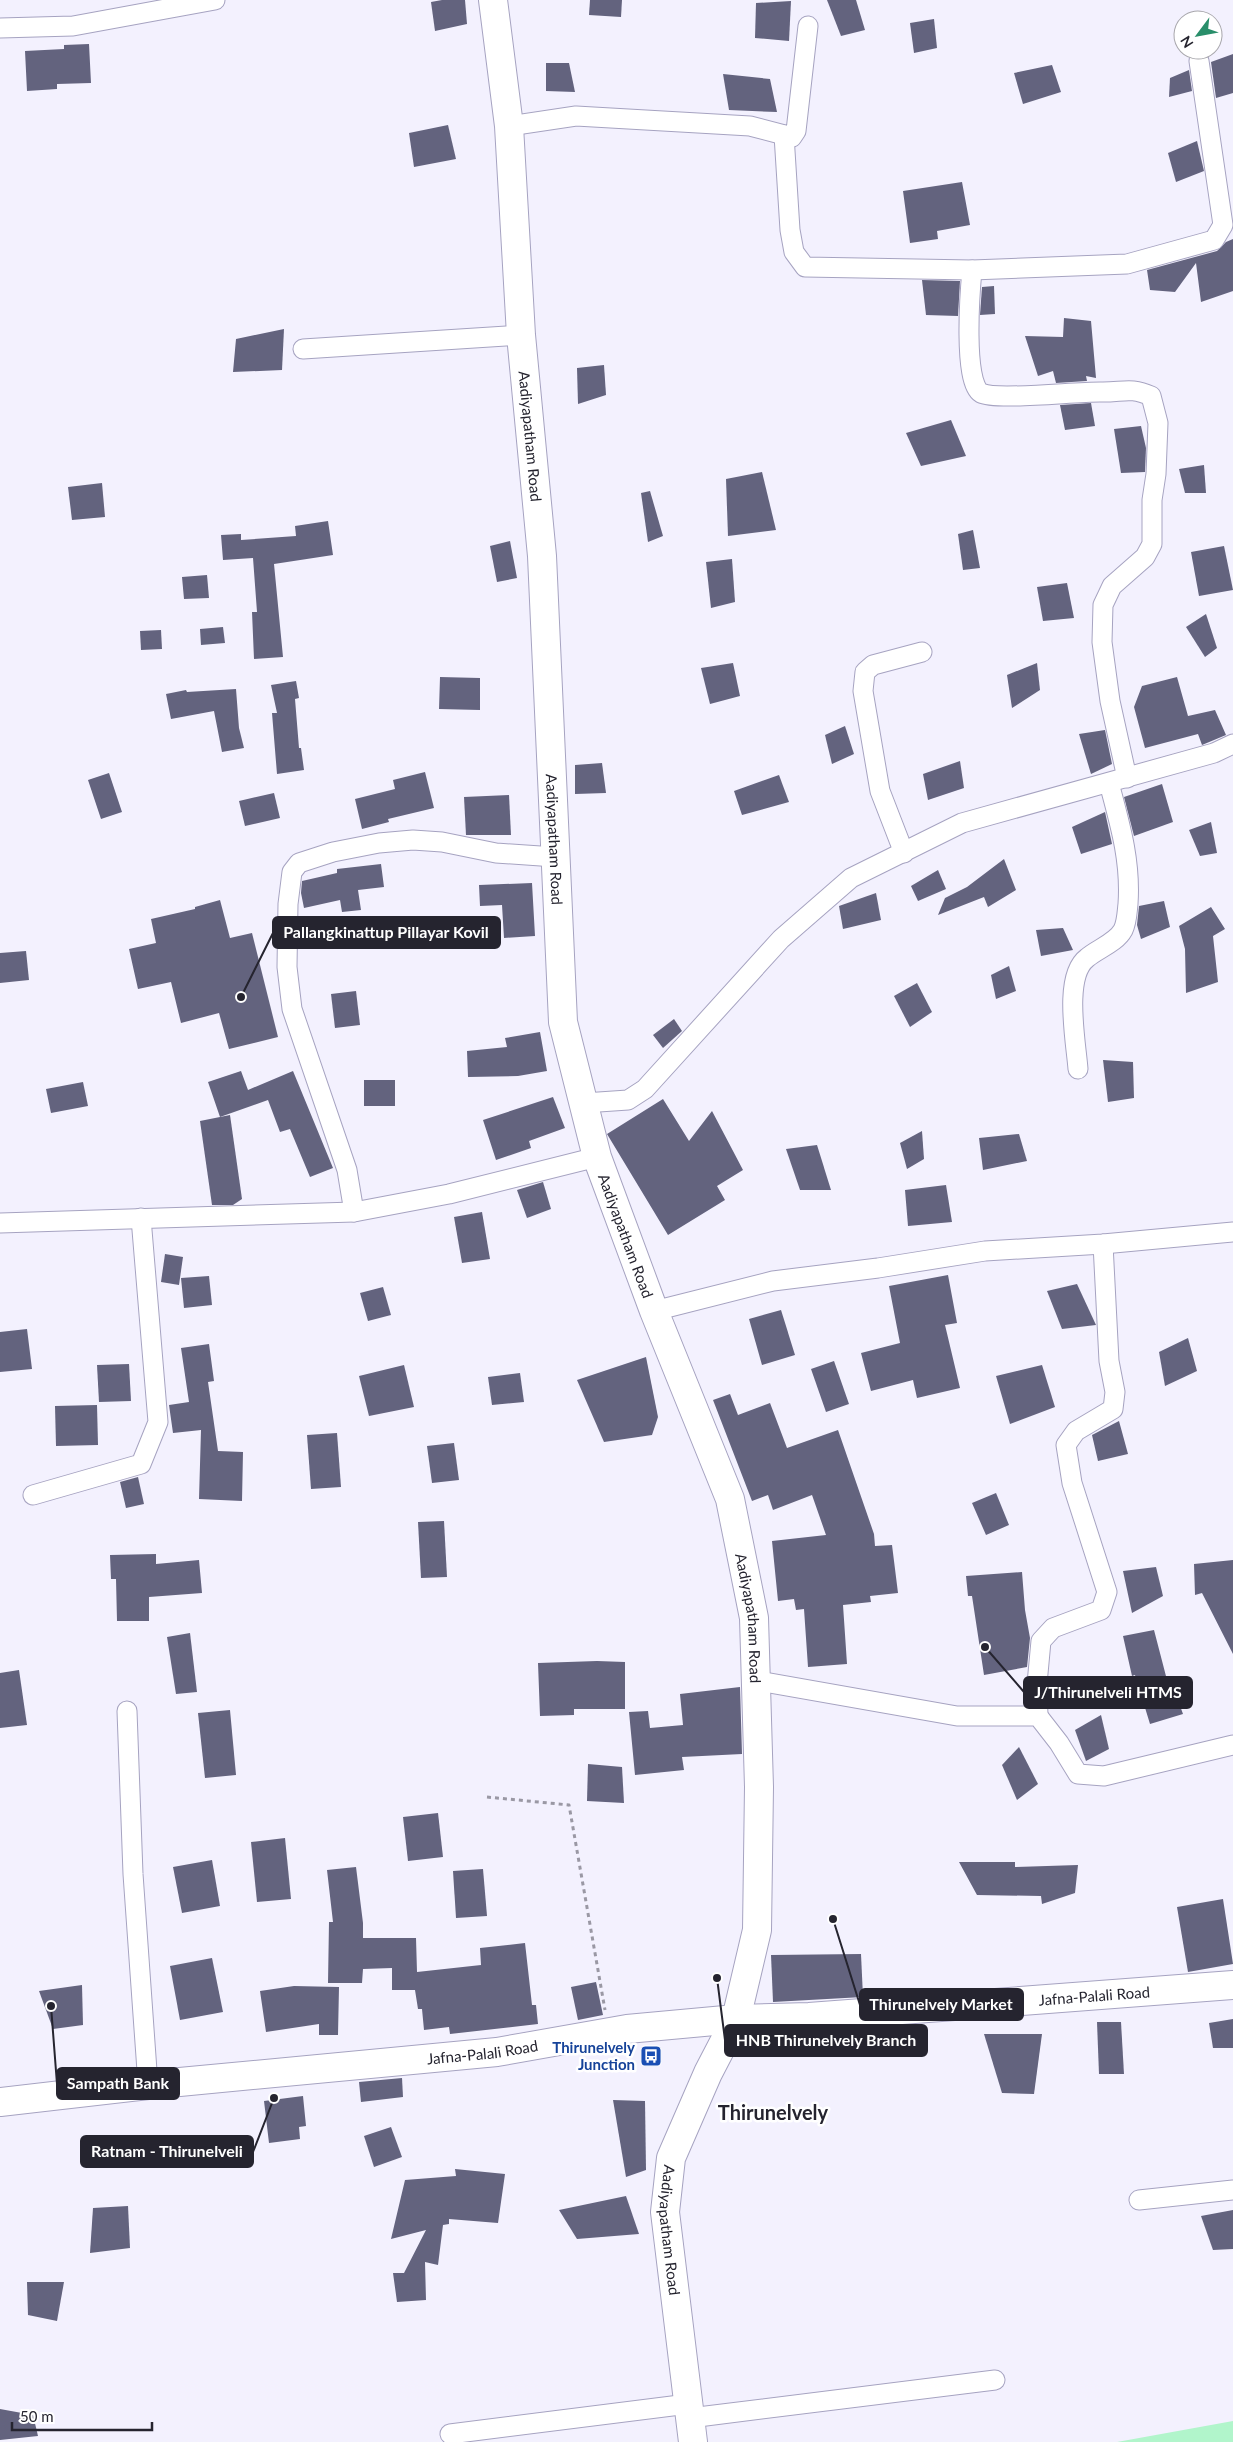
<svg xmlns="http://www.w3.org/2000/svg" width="1233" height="2442" font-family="Lato,sans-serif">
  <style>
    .green { fill: #b1f5cb }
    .building { fill: #63637e }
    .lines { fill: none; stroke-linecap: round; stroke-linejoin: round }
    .street-casing { stroke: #a6a3c1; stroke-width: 21 }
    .secondary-casing { stroke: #a6a3c1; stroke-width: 30 }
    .primary-casing { stroke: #a6a3c1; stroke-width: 30 }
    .path { stroke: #9a98a4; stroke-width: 3; stroke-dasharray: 4 4; stroke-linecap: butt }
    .street { stroke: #fff; stroke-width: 19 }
    .secondary { stroke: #fff; stroke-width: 28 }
    .primary { stroke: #fff; stroke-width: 28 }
    .labels { text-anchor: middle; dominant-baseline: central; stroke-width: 5; stroke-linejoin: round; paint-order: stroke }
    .street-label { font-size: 15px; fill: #25242f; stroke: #fff }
    .transit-label { font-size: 15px; font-weight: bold; fill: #164399; stroke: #fff; text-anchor: end }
    .district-label { font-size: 20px; font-weight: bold; fill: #25242f; stroke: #fff }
    .leader { fill: none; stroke: #25242f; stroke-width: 2 }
    .callout-dot { fill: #25242f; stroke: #fff; stroke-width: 2 }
    .callout { fill: #25242f; stroke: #25242f; stroke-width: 2 }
    .callout-label { font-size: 16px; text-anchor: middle; font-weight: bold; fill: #fff }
  </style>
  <rect width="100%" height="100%" fill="#f3f1fe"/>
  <!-- green -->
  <polygon class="green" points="1233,2421 1233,2442 1117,2442"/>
  <!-- building -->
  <g class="building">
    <polygon points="442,0 465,0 467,24 435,31 431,2"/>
    <polygon points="590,0 622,0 621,17 589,15"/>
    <polygon points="827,0 856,0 865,30 841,36"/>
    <polygon points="791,1 789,41 755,38 756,3"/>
    <polygon points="934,19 937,48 914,53 910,23"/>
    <polygon points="89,44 91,83 57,84 57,89 27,91 25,51 64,49 64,45"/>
    <polygon points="1233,54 1233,93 1216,98 1211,62"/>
    <polygon points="546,63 569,63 575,92 546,91"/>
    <polygon points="1052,65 1061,92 1023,104 1014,73"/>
    <polygon points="1189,70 1192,91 1169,97 1170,78"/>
    <polygon points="723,74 770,79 777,112 729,110"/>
    <polygon points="448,125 456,159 414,167 409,133"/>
    <polygon points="1197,141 1204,171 1176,182 1168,153"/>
    <polygon points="962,182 970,225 937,231 938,239 910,243 903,191"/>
    <polygon points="1233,239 1233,291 1201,302 1196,263 1175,292 1150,290 1147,270 1217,251 1226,242"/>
    <polygon points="922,280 960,281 958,316 926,315"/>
    <polygon points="994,286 995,314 980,315 982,287"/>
    <polygon points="1064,318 1091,321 1096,378 1086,376 1087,381 1056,383 1053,371 1038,376 1025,336 1063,337"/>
    <polygon points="284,329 282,370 233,372 236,339"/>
    <polygon points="604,365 606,395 578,404 577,368"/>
    <polygon points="1091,403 1095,426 1065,430 1060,405"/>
    <polygon points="951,420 966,456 921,466 906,433"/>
    <polygon points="1141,426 1146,448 1145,472 1121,473 1114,429"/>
    <polygon points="1204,465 1206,493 1185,493 1179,469"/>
    <polygon points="762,472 776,530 728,536 726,479"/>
    <polygon points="102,483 105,517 72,520 68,487"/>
    <polygon points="650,491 663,536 648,542 641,493"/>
    <polygon points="328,521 333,555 274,564 283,657 254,659 252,612 257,612 253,558 223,560 221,535 241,534 241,540 296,536 295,526"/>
    <polygon points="973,530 980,568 963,570 958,534"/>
    <polygon points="510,541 517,578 497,582 490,546"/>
    <polygon points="1224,546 1233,590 1199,596 1191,552"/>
    <polygon points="732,559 735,602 711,608 706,562"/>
    <polygon points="207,575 209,598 184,599 182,577"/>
    <polygon points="1067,583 1074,618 1043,621 1037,587"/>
    <polygon points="1206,614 1217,648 1205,657 1186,627"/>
    <polygon points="223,627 225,643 201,645 200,629"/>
    <polygon points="161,630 162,649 141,650 140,631"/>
    <polygon points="733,663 740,696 710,704 701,668"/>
    <polygon points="1037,663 1040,690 1012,708 1007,675"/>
    <polygon points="440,677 480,678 480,710 439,709"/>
    <polygon points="1177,677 1188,716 1215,710 1226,735 1202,745 1198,734 1145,748 1134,707 1142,686"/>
    <polygon points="296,681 299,698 295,699 299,748 301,748 304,770 277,774 272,713 277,713 271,685"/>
    <polygon points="236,689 239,728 244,748 222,752 214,711 171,719 166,694 186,690 187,692"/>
    <polygon points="845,726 854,754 832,764 825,735"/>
    <polygon points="1105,730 1112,764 1091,774 1079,734"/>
    <polygon points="960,761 964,788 928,800 923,774"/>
    <polygon points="602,763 606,793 575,794 575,765"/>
    <polygon points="425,772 434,808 388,819 389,822 362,829 355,799 395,789 393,780"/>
    <polygon points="109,773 122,812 101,819 88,780"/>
    <polygon points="779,775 789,802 742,815 734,791"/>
    <polygon points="1162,784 1173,822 1134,836 1124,797"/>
    <polygon points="274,793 280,818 245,826 239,801"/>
    <polygon points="509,795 511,835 466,835 464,797"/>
    <polygon points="1105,812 1112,844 1081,854 1072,827"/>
    <polygon points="1211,822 1217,853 1200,856 1189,830"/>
    <polygon points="1004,859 1016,890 988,907 984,897 938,915 945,898 967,887"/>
    <polygon points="381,864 384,887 358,890 361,910 342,912 340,900 304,908 301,893 302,881 337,873 337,869"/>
    <polygon points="938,870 946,889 918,901 911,886"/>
    <polygon points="532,883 535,936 504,938 502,905 480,906 479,885"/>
    <polygon points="876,893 881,920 843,929 839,906"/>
    <polygon points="220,900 230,938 252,933 278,1037 229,1049 219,1013 181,1023 171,982 138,989 129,949 156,943 151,919 195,909 195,907"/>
    <polygon points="1164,901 1170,927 1141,939 1137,925 1139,906"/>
    <polygon points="1211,907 1225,929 1213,936 1218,982 1186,993 1185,949 1179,926"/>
    <polygon points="1063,928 1073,950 1041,956 1036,930"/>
    <polygon points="26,951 29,980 0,983 0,953"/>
    <polygon points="1009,966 1016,991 996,999 991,975"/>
    <polygon points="917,983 932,1012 910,1027 894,996"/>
    <polygon points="356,991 360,1025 335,1028 331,994"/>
    <polygon points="674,1019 682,1031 663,1048 653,1035"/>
    <polygon points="540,1032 547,1071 518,1076 468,1077 467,1051 507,1047 505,1038"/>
    <polygon points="1103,1060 1133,1062 1134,1098 1108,1102"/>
    <polygon points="241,1071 248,1090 293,1071 333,1168 310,1177 290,1129 280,1132 268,1100 220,1117 208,1082"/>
    <rect x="364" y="1080" width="31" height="26"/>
    <polygon points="83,1082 88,1106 51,1113 46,1089"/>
    <polygon points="553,1097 565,1128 529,1141 531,1148 496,1160 483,1120"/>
    <polygon points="663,1099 689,1141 712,1111 743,1170 717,1186 725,1200 668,1235 607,1134"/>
    <polygon points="230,1115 242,1199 233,1205 212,1205 200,1121"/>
    <polygon points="922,1131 924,1159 907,1169 900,1143"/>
    <polygon points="1019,1134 1027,1161 983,1170 979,1138"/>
    <polygon points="817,1145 831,1190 800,1190 786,1149"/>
    <polygon points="543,1182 551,1209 527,1218 517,1190"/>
    <polygon points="946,1185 952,1222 908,1226 905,1190"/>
    <polygon points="482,1212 490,1259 462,1263 454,1217"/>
    <polygon points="165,1254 183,1257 179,1285 161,1282"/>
    <polygon points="948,1275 957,1323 945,1325 960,1388 917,1398 913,1380 871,1391 861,1353 900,1343 889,1286"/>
    <polygon points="209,1276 212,1305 184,1308 181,1278"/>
    <polygon points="1077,1284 1096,1325 1062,1329 1047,1291"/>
    <polygon points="383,1287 391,1315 368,1321 360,1293"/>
    <polygon points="781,1310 795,1355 762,1365 749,1319"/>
    <polygon points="27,1329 32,1369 0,1372 0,1332"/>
    <polygon points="1188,1338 1197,1371 1165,1386 1159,1352"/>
    <polygon points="209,1344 214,1381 208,1382 218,1451 243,1452 242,1501 199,1499 201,1430 173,1433 169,1405 189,1402 181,1348"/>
    <polygon points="646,1357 658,1417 652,1435 604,1442 577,1380"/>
    <polygon points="834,1361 849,1404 826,1412 811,1369"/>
    <polygon points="129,1364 131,1401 99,1402 97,1365"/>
    <polygon points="404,1365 414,1407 369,1416 359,1376"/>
    <polygon points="1042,1365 1055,1407 1010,1424 996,1376"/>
    <polygon points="520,1373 524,1402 492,1405 488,1377"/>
    <polygon points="730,1394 738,1415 770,1403 787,1448 838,1430 874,1534 875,1546 892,1545 898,1593 870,1596 871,1602 843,1605 847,1664 808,1667 804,1609 796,1610 794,1599 778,1601 772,1541 826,1535 812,1495 773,1510 768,1495 752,1501 713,1400"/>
    <polygon points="97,1405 98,1445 56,1446 55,1406"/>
    <polygon points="1119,1421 1128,1454 1098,1461 1092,1435"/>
    <polygon points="337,1433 341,1487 311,1489 307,1435"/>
    <polygon points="454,1443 459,1480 432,1483 427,1446"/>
    <polygon points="138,1477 144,1504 126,1508 120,1482"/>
    <polygon points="996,1493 1009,1525 986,1535 972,1503"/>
    <polygon points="444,1521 447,1577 421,1578 418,1522"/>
    <polygon points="156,1554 156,1564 199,1560 202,1593 149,1597 149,1621 117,1621 116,1579 111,1579 110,1555"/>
    <polygon points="1233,1560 1233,1654 1202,1593 1195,1595 1194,1564"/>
    <polygon points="1156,1567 1163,1596 1132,1613 1123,1571"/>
    <polygon points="1022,1572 1025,1610 1030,1638 1027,1667 984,1675 972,1596 968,1596 966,1576"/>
    <polygon points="1154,1630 1167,1680 1170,1678 1183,1714 1150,1724 1135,1675 1132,1676 1123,1636"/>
    <polygon points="190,1633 197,1692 176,1694 167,1637"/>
    <polygon points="597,1661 625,1662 625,1709 574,1709 574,1715 540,1716 538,1663"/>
    <polygon points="19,1670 27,1725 0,1728 0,1673"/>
    <polygon points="740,1687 742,1754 682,1757 684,1770 635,1775 629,1712 648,1711 650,1728 683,1725 680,1694"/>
    <polygon points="230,1710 236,1775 205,1778 198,1713"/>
    <polygon points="1101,1715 1109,1749 1086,1761 1075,1730"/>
    <polygon points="1019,1747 1038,1784 1017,1800 1002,1765"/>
    <polygon points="588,1764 622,1767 624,1803 587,1801"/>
    <polygon points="438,1813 443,1857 408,1861 403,1817"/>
    <polygon points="285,1838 291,1899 257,1902 251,1842"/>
    <polygon points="212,1860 220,1906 182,1913 173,1867"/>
    <polygon points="959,1862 1015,1862 1015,1867 1078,1865 1075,1893 1042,1904 1041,1896 977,1895"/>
    <polygon points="356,1867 363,1923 363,1938 416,1938 417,1972 481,1965 480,1948 525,1943 532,2005 536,2005 538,2024 450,2034 449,2027 424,2030 422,2009 418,2009 415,1990 392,1990 392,1968 363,1969 362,1983 328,1983 329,1922 333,1922 327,1870"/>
    <polygon points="483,1869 487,1916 456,1918 453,1871"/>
    <polygon points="1223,1899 1233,1964 1188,1972 1177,1907"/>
    <polygon points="861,1954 863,1997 773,2002 771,1955"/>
    <polygon points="212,1958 223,2012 180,2020 170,1966"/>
    <polygon points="596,1982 603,2015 578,2020 571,1987"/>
    <polygon points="82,1985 83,2025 53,2029 39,1991"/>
    <polygon points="294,1986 339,1987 338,2035 319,2035 319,2024 266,2032 260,1991"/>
    <polygon points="1233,2019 1233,2048 1213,2048 1209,2023"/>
    <polygon points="1097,2022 1121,2022 1124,2074 1099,2074"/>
    <polygon points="984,2034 1042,2034 1034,2094 1002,2093"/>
    <polygon points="402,2078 403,2097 361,2102 359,2082"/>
    <polygon points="303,2096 306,2126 299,2127 300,2139 269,2143 264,2101"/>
    <polygon points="613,2100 645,2101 646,2170 626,2177"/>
    <polygon points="391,2127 402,2157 374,2167 364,2136"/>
    <polygon points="455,2169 505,2174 498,2223 449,2219 449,2224 443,2225 438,2265 425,2262 426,2300 397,2302 393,2273 404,2273 426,2230 391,2239 405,2180 456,2176"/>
    <polygon points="626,2196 639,2234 577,2239 559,2210"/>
    <polygon points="128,2206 130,2248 90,2253 93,2208"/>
    <polygon points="1233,2210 1233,2249 1213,2250 1201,2216"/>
    <polygon points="27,2282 64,2282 57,2321 28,2315"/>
    <polygon points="0,2409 33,2415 38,2436 0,2440"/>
  </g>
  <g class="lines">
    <!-- street casing -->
    <g class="street-casing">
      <g id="street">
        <polyline points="0,28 73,26 215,0"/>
        <polyline points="509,126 576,116 750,126 792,137 796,131 808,26"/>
        <polyline points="784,135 790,230 794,252 805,267 972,270 1127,264 1214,240 1223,225 1199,61"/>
        <path d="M972 270C970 291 963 382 981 393 997 401 1079 391 1103 392 1124 392 1131 387 1151 396L1158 423 1156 474 1152 500V544L1145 557 1112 586 1103 605 1102 642 1110 701 1127 778"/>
        <polyline points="303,349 521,335"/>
        <polyline points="904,853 880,791 863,691 865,672 873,665 922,652"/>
        <path d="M1078 1069C1076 1042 1063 976 1087 958 1097 949 1116 943 1123 930 1127 922 1127 912 1128 904 1131 861 1120 824 1109 783"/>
        <polyline points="584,1103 628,1100 645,1089 781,939 851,878 962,823 1214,753 1233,744"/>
        <polyline points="354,1212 347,1170 292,1009 287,967 288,904 292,872 299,863 333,852 379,843 413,840 442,842 496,853 555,857"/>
        <polyline points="0,1223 354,1212 449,1194 597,1157"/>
        <polyline points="654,1311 773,1281 878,1268 985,1251 1103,1244 1233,1232"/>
        <polyline points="33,1495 141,1464 158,1422 141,1218"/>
        <polyline points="758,1681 957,1716 1038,1716 1059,1743 1078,1774 1104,1776 1233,1745"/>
        <polyline points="127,1711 133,1874 148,2085"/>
        <polyline points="1038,1716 1037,1684 1041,1641 1053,1628 1101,1610 1107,1592 1072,1483 1066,1445 1076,1431 1113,1409 1115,1392 1109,1361 1103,1244"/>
        <polyline points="1139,2200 1233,2190"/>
        <polyline points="690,2418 995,2380"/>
        <polyline points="450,2434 688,2404"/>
      </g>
    </g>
    <!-- secondary casing -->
    <g class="secondary-casing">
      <g id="secondary">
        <path id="s1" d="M493 0 509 126 521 335 542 556 563 1022 597 1157 654 1311 730 1499 754 1618 759 1787 757 1930 736 2019 708 2073 671 2158 665 2212 693 2442"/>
      </g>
    </g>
    <!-- primary casing -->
    <g class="primary-casing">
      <g id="primary">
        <path id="s2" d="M0 2102 148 2085 497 2052 627 2029 736 2019 809 2017 1233 1985"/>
      </g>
    </g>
    <!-- path -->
    <polyline class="path" points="487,1797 569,1805 605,2010"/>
    <!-- street -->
    <use href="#street" class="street"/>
    <!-- secondary -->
    <use href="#secondary" class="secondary"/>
    <!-- primary -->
    <use href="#primary" class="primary"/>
  </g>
  <!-- icons -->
  <defs>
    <g id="bus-square" transform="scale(1.125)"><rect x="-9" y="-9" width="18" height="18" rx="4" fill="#1a4fb4" stroke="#fff"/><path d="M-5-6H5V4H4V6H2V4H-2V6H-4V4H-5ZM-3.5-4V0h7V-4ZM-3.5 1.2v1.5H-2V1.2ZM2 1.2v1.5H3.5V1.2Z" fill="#fff"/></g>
  </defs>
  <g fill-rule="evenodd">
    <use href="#bus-square" x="651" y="2056"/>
  </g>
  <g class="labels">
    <!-- street labels -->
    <g class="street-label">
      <text stroke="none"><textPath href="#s1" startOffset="438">Aadiyapatham Road</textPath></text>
      <text stroke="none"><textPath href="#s1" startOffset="842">Aadiyapatham Road</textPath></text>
      <text stroke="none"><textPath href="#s1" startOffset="1248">Aadiyapatham Road</textPath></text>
      <text stroke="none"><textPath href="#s1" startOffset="1652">Aadiyapatham Road</textPath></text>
      <text stroke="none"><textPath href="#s2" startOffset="1100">Jafna-Palali Road</textPath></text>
      <text stroke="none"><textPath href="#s2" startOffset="485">Jafna-Palali Road</textPath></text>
      <text stroke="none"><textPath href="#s1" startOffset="2282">Aadiyapatham Road</textPath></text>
    </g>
    <!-- transit labels -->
    <g class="transit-label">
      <text x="635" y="2047">Thirunelvely<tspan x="635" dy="17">Junction</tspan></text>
    </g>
    <!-- district labels -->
    <g class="district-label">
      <text x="773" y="2112">Thirunelvely</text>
    </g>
  </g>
  <!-- callouts -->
  <path class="leader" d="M241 997L273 933M985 1647L1024 1692M833 1919L860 2005M717 1978L725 2040M51 2006L57 2084M274 2098L253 2152"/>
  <g class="callout-dot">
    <circle cx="241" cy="997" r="5"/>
    <circle cx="985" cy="1647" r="5"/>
    <circle cx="833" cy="1919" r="5"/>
    <circle cx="717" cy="1978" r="5"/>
    <circle cx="51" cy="2006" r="5"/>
    <circle cx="274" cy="2098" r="5"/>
  </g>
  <g class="callout">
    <rect x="273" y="917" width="227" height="31" rx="5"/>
    <rect x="1024" y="1677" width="168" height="31" rx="5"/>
    <rect x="860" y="1989" width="163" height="31" rx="5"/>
    <rect x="725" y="2025" width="202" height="31" rx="5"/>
    <rect x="57" y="2068" width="122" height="31" rx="5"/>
    <rect x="81" y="2136" width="172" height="31" rx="5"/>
  </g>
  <g class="callout-label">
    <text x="386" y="938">Pallangkinattup Pillayar Kovil</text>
    <text x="1108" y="1698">J/Thirunelveli HTMS</text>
    <text x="941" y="2010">Thirunelvely Market</text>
    <text x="826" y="2046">HNB Thirunelvely Branch</text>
    <text x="118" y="2089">Sampath Bank</text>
    <text x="167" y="2157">Ratnam - Thirunelveli</text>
  </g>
  <!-- north arrow -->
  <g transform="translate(1198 35) rotate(238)"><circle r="24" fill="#ffffff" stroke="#a8a7ac"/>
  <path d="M0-4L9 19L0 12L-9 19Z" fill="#298e6a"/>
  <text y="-8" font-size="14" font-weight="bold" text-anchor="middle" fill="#25242f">N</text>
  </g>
  <!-- scale -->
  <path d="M12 2422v8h140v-8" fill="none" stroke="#25242f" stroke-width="2.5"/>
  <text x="20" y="2422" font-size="15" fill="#25242f" stroke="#ffffff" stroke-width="4" paint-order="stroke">50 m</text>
</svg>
